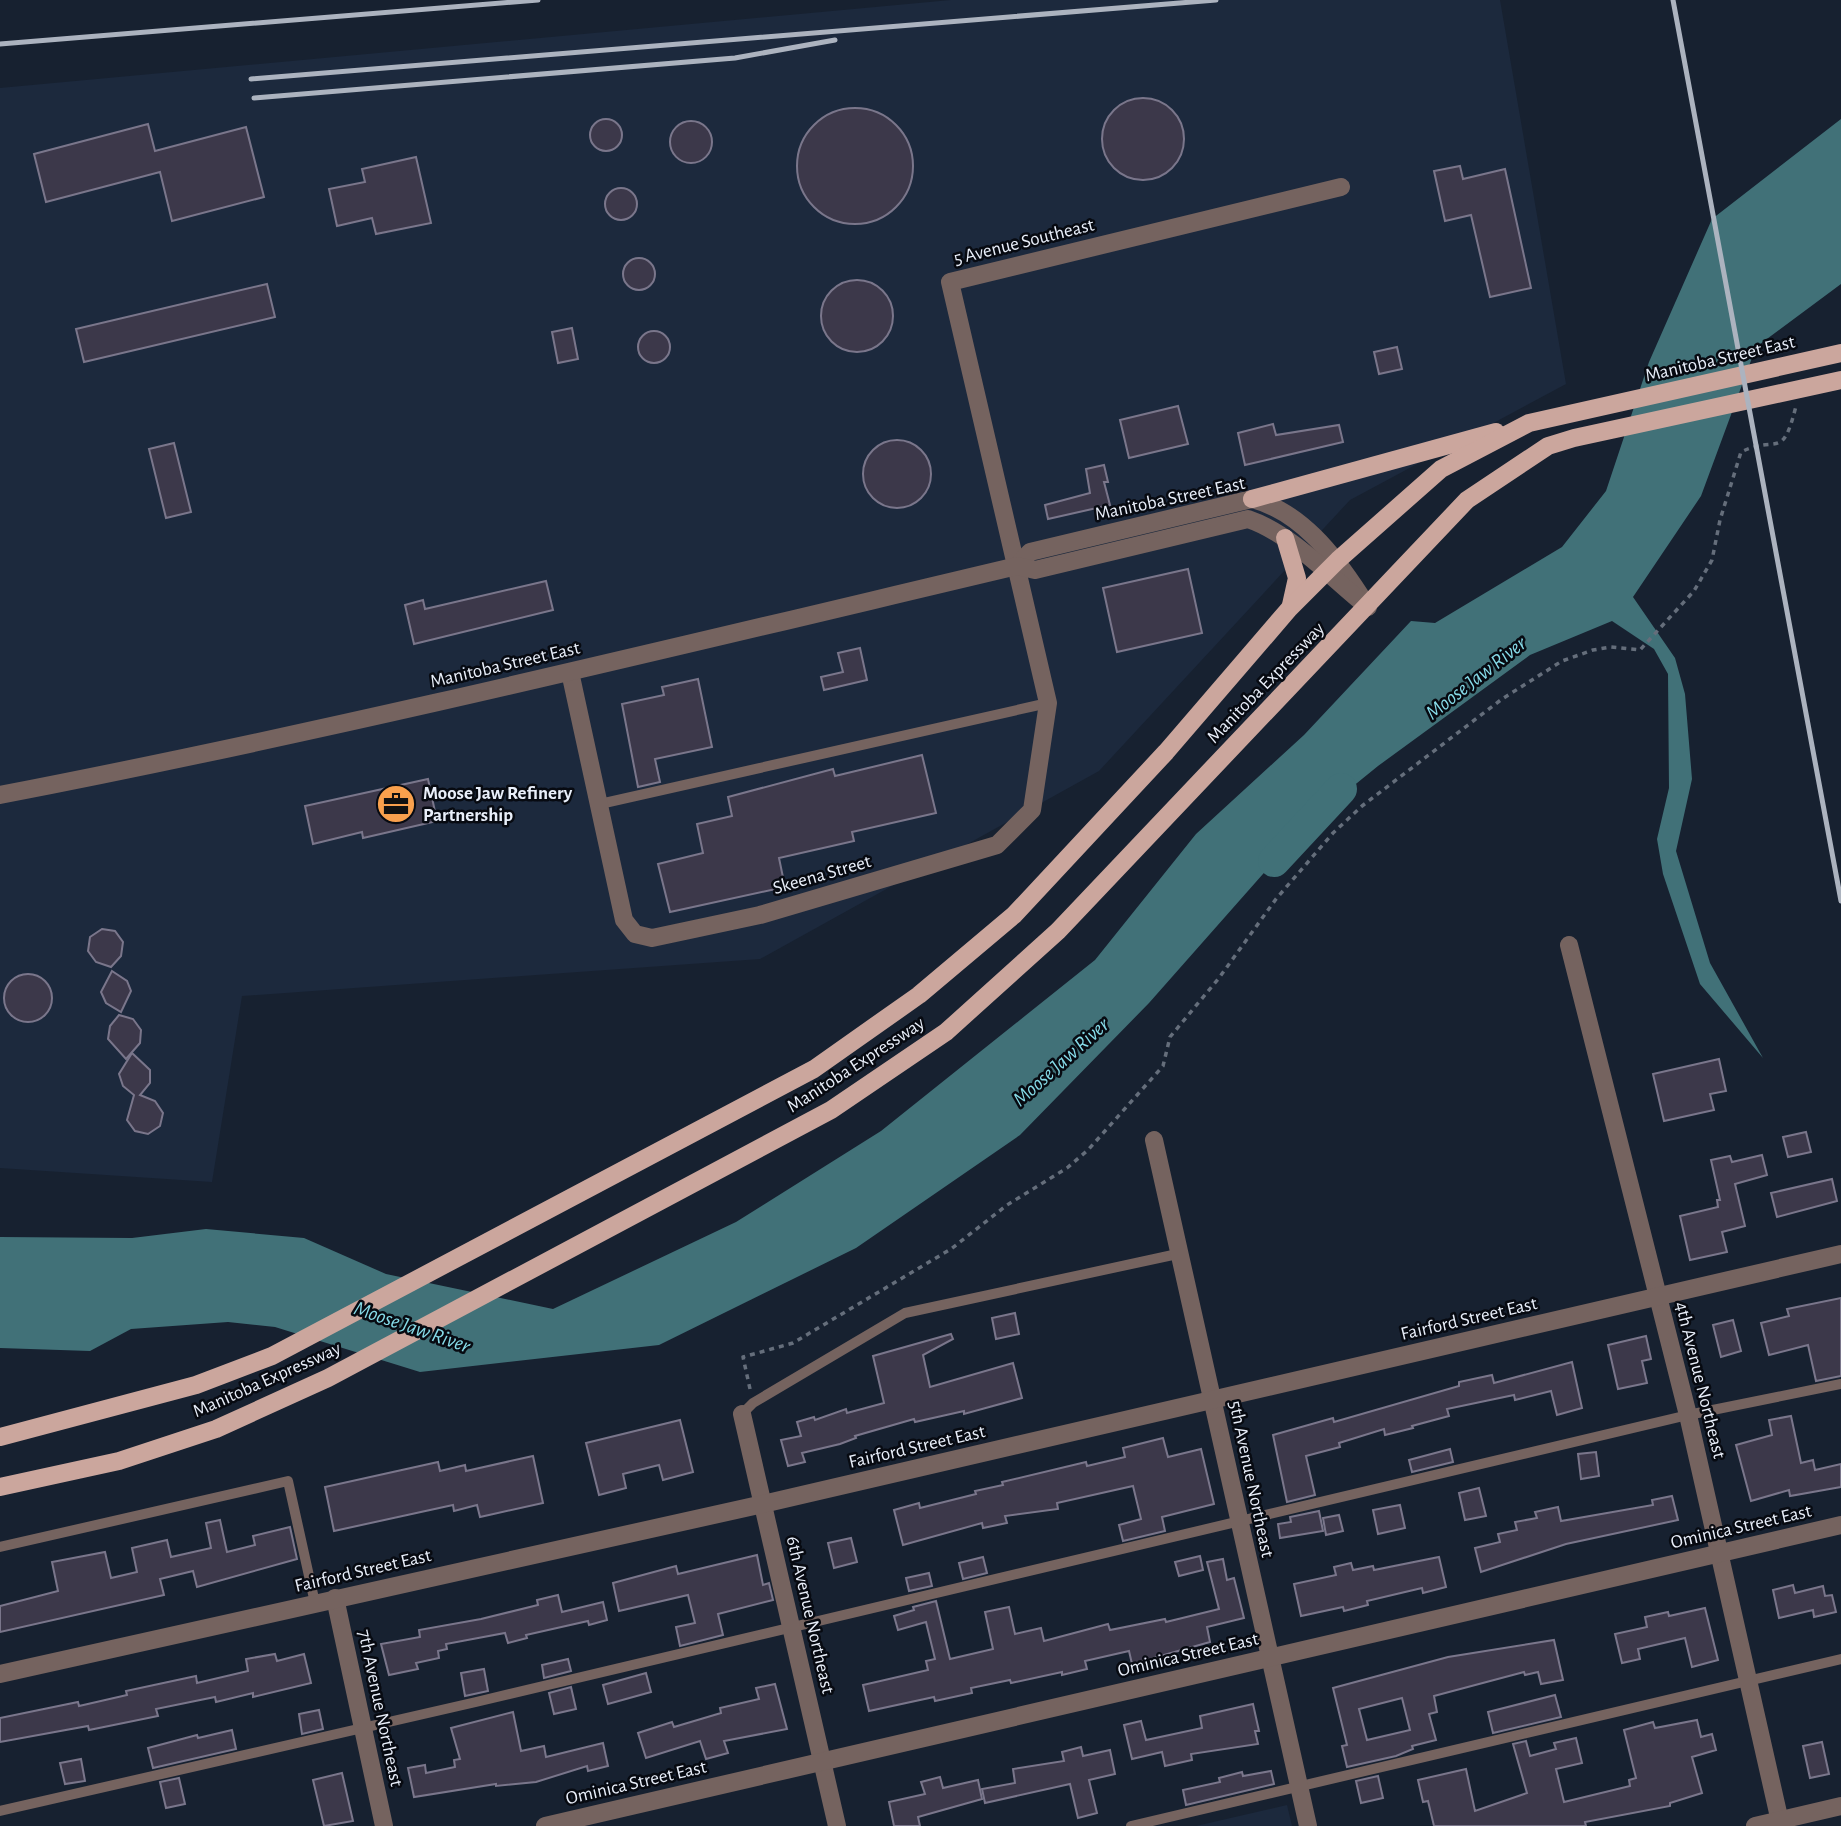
<svg xmlns="http://www.w3.org/2000/svg" width="1841" height="1826" font-family="'Alegreya Sans',sans-serif">
  <style>
    .built { fill: #1c293d }
    .water { fill: #417178 }
    .lines { fill: none; stroke-linecap: round; stroke-linejoin: round }
    .river { stroke: #417178; stroke-width: 32 }
    .building { fill: #3c384a; stroke: #7a768b; stroke-width: 2; fill-rule: evenodd }
    .path { stroke: #656e7b; stroke-width: 3.5; stroke-dasharray: 5 5; stroke-linecap: butt }
    .service { stroke: #75635f; stroke-width: 10 }
    .minor { stroke: #75635f; stroke-width: 18 }
    .tertiary { stroke: #75635f; stroke-width: 18 }
    .primary { stroke: #cba69d; stroke-width: 18 }
    .rail { stroke: #acb3bf; stroke-width: 5 }
    .labels { text-anchor: middle; dominant-baseline: central; stroke-width: 5; stroke-linejoin: round; paint-order: stroke }
    .street-label { font-size: 19px; fill: #e9effa; stroke: #070a11 }
    .poi-label { font-size: 19px; font-weight: bold; fill: #e9effa; stroke: #070a11; text-anchor: start }
    .water-label { font-size: 21px; font-style: italic; fill: #86dbe8; stroke: #070a11 }
  </style>
  <rect width="100%" height="100%" fill="#172130"/>
  <!-- built -->
  <g class="built">
    <polygon points="951,0 1500,0 1566,384 1350,500 1099,771 760,959 242,996 212,1182 0,1168 0,88"/>
    <polygon points="1287,1805 1292,1826 1196,1826"/>
  </g>
  <!-- water -->
  <polygon class="water" points="1841,119 1841,284 1756,347 1701,496 1633,597 1675,658 1685,694 1692,779 1676,851 1710,963 1763,1058 1700,984 1663,874 1657,839 1669,788 1668,674 1654,649 1612,621 1530,655 1378,766 1309,822 1149,1003 1020,1135 856,1248 659,1345 420,1372 275,1327 228,1322 131,1329 90,1351 0,1348 0,1237 132,1238 206,1229 304,1238 386,1274 553,1309 736,1222 881,1131 1095,960 1196,834 1304,735 1411,621 1435,623 1562,547 1606,491 1649,362 1712,219"/>
  <g class="lines">
    <!-- river -->
    <polyline class="river" points="1274,861 1341,789"/>
  </g>
  <!-- building -->
  <g class="building">
    <circle cx="1143" cy="139" r="41"/>
    <circle cx="855" cy="166" r="58"/>
    <circle cx="606" cy="135" r="16"/>
    <circle cx="691" cy="142" r="21"/>
    <polygon points="148,124 155,151 246,127 264,197 172,221 160,172 46,202 34,154"/>
    <polygon points="416,157 431,223 376,234 372,218 337,226 329,189 365,182 362,169"/>
    <polygon points="1460,166 1463,179 1505,169 1531,288 1490,297 1471,215 1445,221 1434,171"/>
    <circle cx="621" cy="204" r="16"/>
    <circle cx="639" cy="274" r="16"/>
    <circle cx="857" cy="316" r="36"/>
    <polygon points="267,284 275,317 84,362 76,329"/>
    <polygon points="572,328 578,359 558,363 552,332"/>
    <circle cx="654" cy="347" r="16"/>
    <polygon points="1397,347 1402,369 1379,374 1374,352"/>
    <polygon points="1178,406 1188,444 1129,458 1120,420"/>
    <polygon points="1273,424 1276,435 1339,425 1343,442 1245,465 1238,433"/>
    <circle cx="897" cy="474" r="34"/>
    <polygon points="174,443 191,512 166,518 149,449"/>
    <polygon points="1104,465 1108,482 1104,482 1110,505 1048,519 1045,505 1090,493 1086,469"/>
    <polygon points="1188,569 1202,633 1117,652 1103,588"/>
    <polygon points="546,581 553,610 414,644 405,605 423,600 425,609"/>
    <polygon points="860,648 867,680 824,690 821,677 843,672 838,653"/>
    <polygon points="698,679 712,747 655,759 660,782 638,787 622,704 664,695 662,687"/>
    <polygon points="922,755 936,813 852,832 854,841 779,858 785,887 670,912 658,864 703,853 697,824 732,816 728,797 833,769 835,776"/>
    <polygon points="428,779 437,821 363,838 362,832 313,844 305,806"/>
    <polygon points="102,929 115,931 123,942 121,956 111,967 96,962 88,951 90,937"/>
    <polygon points="112,971 127,981 131,991 121,1012 106,1003 101,992"/>
    <circle cx="28" cy="998" r="24"/>
    <polygon points="119,1015 133,1019 141,1030 140,1043 126,1059 108,1039 110,1026"/>
    <polygon points="132,1053 150,1070 150,1083 140,1095 155,1101 163,1113 160,1126 148,1134 135,1131 127,1120 134,1095 123,1086 119,1074"/>
    <polygon points="1719,1059 1726,1091 1710,1094 1714,1110 1664,1121 1653,1074"/>
    <polygon points="1806,1132 1811,1152 1788,1157 1783,1137"/>
    <polygon points="1762,1155 1767,1175 1735,1184 1745,1226 1722,1232 1727,1252 1690,1260 1680,1216 1718,1207 1717,1200 1720,1200 1711,1160 1730,1156 1732,1162"/>
    <polygon points="1832,1179 1837,1201 1777,1217 1771,1193"/>
    <polygon points="1841,1298 1841,1376 1816,1381 1808,1345 1769,1355 1761,1323 1789,1316 1787,1309"/>
    <polygon points="1015,1313 1019,1334 996,1339 992,1318"/>
    <polygon points="1733,1320 1741,1351 1721,1357 1713,1325"/>
    <polygon points="951,1334 953,1339 923,1355 930,1387 1013,1363 1022,1398 964,1414 964,1411 915,1422 914,1419 855,1436 856,1438 840,1444 802,1453 805,1462 788,1466 781,1440 801,1436 797,1422 814,1417 815,1420 846,1409 847,1413 884,1403 873,1356"/>
    <polygon points="1646,1336 1651,1359 1642,1361 1647,1383 1618,1389 1608,1345"/>
    <polygon points="1572,1362 1582,1408 1557,1415 1551,1391 1515,1400 1514,1395 1447,1409 1449,1416 1412,1426 1413,1428 1385,1435 1384,1429 1339,1443 1340,1447 1306,1456 1315,1495 1287,1502 1273,1435 1333,1418 1334,1422 1459,1386 1459,1382 1492,1375 1494,1383"/>
    <polygon points="1791,1416 1801,1463 1813,1460 1815,1470 1841,1464 1841,1487 1790,1496 1789,1490 1751,1501 1736,1445 1772,1435 1769,1420"/>
    <polygon points="680,1420 693,1472 663,1480 659,1465 623,1474 626,1488 599,1495 586,1443"/>
    <polygon points="1163,1438 1168,1457 1201,1449 1214,1504 1162,1517 1165,1531 1123,1541 1119,1525 1141,1519 1133,1486 1057,1503 1058,1509 1005,1516 1007,1523 983,1528 982,1523 903,1545 894,1510 919,1503 920,1508 976,1494 975,1491 1003,1485 1002,1482 1086,1462 1087,1466 1125,1457 1123,1448"/>
    <polygon points="1450,1449 1453,1462 1412,1472 1409,1460"/>
    <polygon points="1596,1452 1599,1476 1581,1479 1578,1454"/>
    <polygon points="533,1456 543,1503 480,1517 477,1505 454,1511 453,1505 334,1531 325,1487 438,1462 440,1471 465,1465 466,1471"/>
    <polygon points="1479,1488 1486,1516 1465,1520 1459,1493"/>
    <polygon points="1672,1496 1678,1520 1566,1544 1481,1572 1475,1548 1500,1542 1498,1534 1517,1530 1515,1522 1537,1518 1535,1512 1558,1507 1561,1521 1653,1505 1652,1500"/>
    <polygon points="1400,1505 1405,1528 1378,1534 1373,1510"/>
    <polygon points="1319,1511 1323,1531 1280,1538 1278,1524 1291,1522 1290,1517"/>
    <polygon points="1339,1515 1343,1531 1326,1535 1323,1518"/>
    <polygon points="220,1520 227,1552 255,1545 253,1536 290,1527 297,1559 197,1587 193,1571 160,1579 164,1595 0,1632 0,1606 58,1591 52,1562 105,1552 111,1578 137,1572 132,1548 167,1540 171,1557 211,1548 206,1523"/>
    <polygon points="851,1538 857,1562 834,1568 828,1543"/>
    <polygon points="757,1555 763,1585 769,1583 773,1600 718,1614 723,1635 680,1646 676,1627 695,1623 688,1595 619,1611 613,1583 676,1566 678,1574"/>
    <polygon points="1200,1556 1203,1570 1179,1576 1175,1562"/>
    <polygon points="983,1557 987,1573 963,1579 959,1563"/>
    <polygon points="1439,1557 1446,1587 1423,1593 1422,1588 1367,1601 1368,1605 1344,1611 1343,1607 1301,1616 1294,1584 1336,1575 1334,1567 1351,1563 1353,1570 1373,1566 1374,1570"/>
    <polygon points="1223,1559 1227,1580 1234,1578 1244,1618 1207,1627 1210,1642 1132,1664 1129,1651 1085,1661 1087,1669 1062,1675 1062,1672 1011,1683 1010,1680 971,1688 972,1693 935,1701 934,1697 869,1711 863,1685 928,1670 926,1661 935,1659 926,1622 898,1630 894,1616 914,1610 913,1607 936,1601 950,1659 993,1649 985,1612 1009,1607 1015,1634 1041,1628 1044,1641 1108,1624 1110,1630 1165,1619 1166,1622 1219,1609 1207,1562"/>
    <polygon points="929,1573 932,1586 909,1591 906,1578"/>
    <polygon points="1793,1585 1795,1593 1823,1586 1825,1596 1832,1595 1836,1612 1814,1617 1813,1610 1779,1618 1773,1590"/>
    <polygon points="558,1595 562,1612 603,1602 607,1620 589,1625 588,1621 526,1635 527,1638 508,1643 505,1633 446,1644 447,1649 438,1651 439,1658 416,1663 418,1669 389,1675 381,1644 420,1637 419,1630 481,1619 538,1605 537,1600"/>
    <polygon points="1705,1608 1718,1660 1692,1667 1685,1638 1638,1649 1640,1659 1622,1663 1615,1634 1647,1627 1645,1617 1668,1612 1669,1616"/>
    <path d="M1554 1640 1563 1680 1541 1684 1538 1672 1525 1675 1524 1672 1434 1696 1437 1712 1429 1714 1436 1740 1412 1746 1413 1749 1396 1756 1347 1767 1342 1746 1347 1745 1333 1688 1448 1657ZM1402 1698 1410 1730 1367 1740 1359 1709Z"/>
    <polygon points="275,1654 277,1661 304,1654 311,1683 253,1697 253,1693 216,1702 215,1697 156,1709 158,1716 89,1730 88,1726 0,1742 0,1718 78,1702 79,1706 127,1695 126,1691 196,1676 197,1683 248,1671 246,1659"/>
    <polygon points="568,1659 571,1671 544,1678 542,1665"/>
    <polygon points="484,1669 488,1691 465,1696 461,1673"/>
    <polygon points="646,1673 651,1692 608,1704 603,1685"/>
    <polygon points="775,1684 787,1729 724,1741 728,1753 706,1759 700,1741 646,1758 638,1733 672,1722 674,1727 721,1713 720,1708 759,1699 756,1688"/>
    <polygon points="571,1687 576,1709 554,1714 549,1693"/>
    <polygon points="1555,1695 1561,1717 1493,1733 1488,1712"/>
    <polygon points="1253,1704 1259,1731 1255,1731 1258,1744 1191,1754 1192,1760 1165,1766 1162,1752 1132,1759 1124,1725 1141,1721 1146,1740 1202,1728 1200,1716"/>
    <polygon points="319,1710 323,1729 302,1734 299,1714"/>
    <polygon points="513,1712 521,1751 544,1746 546,1757 603,1743 608,1766 588,1771 587,1766 536,1782 496,1786 496,1784 414,1797 408,1768 425,1765 426,1773 455,1767 454,1760 460,1759 451,1728"/>
    <polygon points="1697,1720 1701,1737 1712,1734 1716,1750 1692,1757 1702,1793 1670,1803 1670,1806 1585,1822 1586,1826 1434,1826 1428,1801 1423,1802 1418,1780 1466,1769 1475,1811 1527,1793 1513,1744 1526,1741 1530,1756 1556,1749 1554,1743 1576,1738 1582,1763 1556,1769 1564,1802 1630,1786 1629,1780 1636,1778 1624,1730 1653,1722 1655,1728"/>
    <polygon points="232,1730 236,1749 153,1768 148,1748 197,1735 198,1738"/>
    <polygon points="1822,1742 1829,1774 1810,1778 1803,1746"/>
    <polygon points="1081,1747 1083,1756 1110,1750 1115,1774 1089,1780 1097,1813 1078,1818 1070,1784 985,1803 982,1789 1015,1783 1013,1769 1064,1761 1062,1752"/>
    <polygon points="81,1759 85,1781 65,1784 60,1763"/>
    <polygon points="1271,1771 1274,1784 1186,1805 1183,1790 1220,1782 1219,1778 1242,1772 1243,1776"/>
    <polygon points="342,1773 353,1821 324,1826 313,1780"/>
    <polygon points="1378,1776 1383,1798 1361,1803 1356,1781"/>
    <polygon points="940,1777 943,1788 978,1780 982,1799 918,1817 920,1826 894,1826 889,1802 925,1794 921,1782"/>
    <polygon points="179,1778 185,1804 166,1808 160,1782"/>
  </g>
  <g class="lines">
    <!-- path -->
    <path class="path" d="M750 1389 743 1357 793 1343 951 1249 1007 1205 1067 1168 1088 1150 1163 1066 1170 1037 1219 978 1276 899 1333 833 1362 806 1502 699 1562 661 1593 650 1611 647 1640 650 1694 591 1712 560 1720 520 1741 452C1778 434 1782 462 1796 406"/>
    <!-- service -->
    <g class="service">
      <polyline points="600,804 1048,703"/>
      <polyline points="742,1414 753,1403 905,1313 1182,1253"/>
      <polyline points="0,1547 288,1481 315,1603"/>
      <polyline points="0,1811 476,1702 1688,1415 1841,1384"/>
      <polyline points="1131,1826 1841,1659"/>
    </g>
    <!-- minor -->
    <g class="minor">
      <polyline points="570,672 624,920 635,934 652,938 760,915 997,845 1032,810 1048,703 950,282 1341,187"/>
      <polyline points="1569,945 1688,1415 1781,1826"/>
      <polyline points="1154,1140 1308,1826"/>
      <polyline points="742,1414 837,1826"/>
      <polyline points="335,1598 384,1826"/>
      <polyline points="0,1674 763,1504 1841,1254"/>
      <polyline points="545,1826 1841,1525"/>
      <polyline points="1755,1826 1841,1806"/>
    </g>
    <!-- tertiary -->
    <g class="tertiary">
      <path d="M1017 566 1030 552 1252 499C1300 511 1334 555 1360 595"/>
      <path d="M0 795C341 729 679 646 1017 566L1035 570 1248 519C1292 534 1331 578 1368 607"/>
    </g>
    <!-- primary -->
    <g class="primary">
      <polyline points="1252,499 1496,432"/>
      <polyline points="1285,538 1297,578 1291,605"/>
      <polyline points="0,1437 196,1385 272,1356 814,1069 919,995 1014,915 1166,752 1289,609 1338,560 1441,469 1529,423 1841,353"/>
      <polyline points="0,1487 119,1461 216,1429 328,1378 831,1110 946,1032 1058,931 1467,500 1548,446 1574,438 1841,380"/>
    </g>
    <!-- rail -->
    <g class="rail">
      <polyline points="1673,0 1841,901"/>
      <polyline points="0,44 538,0"/>
      <polyline points="251,79 1216,0"/>
      <polyline points="254,98 735,58 835,40"/>
    </g>
  </g>
  <!-- icons -->
  <defs>
    <g id="office-disc" transform="scale(2.0125)"><circle r="9.5" fill="#f9a04d" stroke="#070a11"/><path d="M-6-3h4V-5.5h4V-3h4V5H-6ZM-1-4.5V-3h2v-1.5ZM-6 0V1H6V0Z" fill="#111"/></g>
  </defs>
  <g fill-rule="evenodd">
    <use href="#office-disc" x="396" y="804"/>
  </g>
  <g class="labels">
    <!-- street labels -->
    <g class="street-label">
      <text transform="translate(1024 242) rotate(-14)">5 Avenue Southeast</text>
      <text transform="translate(1720 359) rotate(-13)">Manitoba Street East</text>
      <text transform="translate(1170 499) rotate(-12)">Manitoba Street East</text>
      <text transform="translate(505 665) rotate(-13)">Manitoba Street East</text>
      <text transform="translate(1266 683) rotate(-46)">Manitoba Expressway</text>
      <text transform="translate(822 875) rotate(-16)">Skeena Street</text>
      <text transform="translate(856 1065) rotate(-33)">Manitoba Expressway</text>
      <text transform="translate(1469 1319) rotate(-13)">Fairford Street East</text>
      <text transform="translate(267 1380) rotate(-24)">Manitoba Expressway</text>
      <text transform="translate(1700 1380) rotate(76)">4th Avenue Northeast</text>
      <text transform="translate(917 1447) rotate(-13)">Fairford Street East</text>
      <text transform="translate(1251 1479) rotate(78)">5th Avenue Northeast</text>
      <text transform="translate(1741 1527) rotate(-13)">Ominica Street East</text>
      <text transform="translate(363 1571) rotate(-13)">Fairford Street East</text>
      <text transform="translate(810 1615) rotate(77)">6th Avenue Northeast</text>
      <text transform="translate(1188 1655) rotate(-13)">Ominica Street East</text>
      <text transform="translate(380 1708) rotate(78)">7th Avenue Northeast</text>
      <text transform="translate(636 1783) rotate(-13)">Ominica Street East</text>
    </g>
    <!-- poi labels -->
    <g class="poi-label">
      <text x="423" y="793">Moose Jaw Refinery<tspan x="423" dy="22">Partnership</tspan></text>
    </g>
    <!-- water labels -->
    <g class="water-label">
      <text transform="translate(1476 678) rotate(-38)">Moose Jaw River</text>
      <text transform="translate(1061 1062) rotate(-42)">Moose Jaw River</text>
      <text transform="translate(412 1327) rotate(19)">Moose Jaw River</text>
    </g>
  </g>
</svg>
